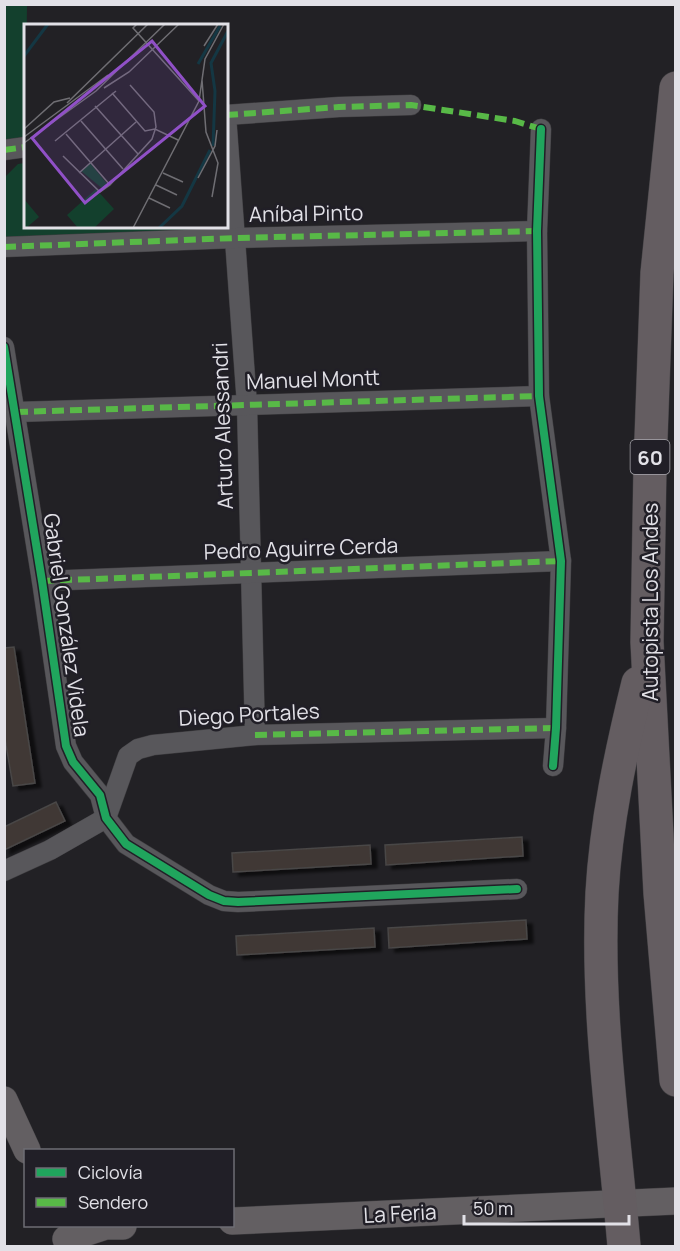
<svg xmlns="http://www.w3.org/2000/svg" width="680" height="1251" font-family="Manrope,sans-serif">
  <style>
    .green { fill: #13402d }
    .building { fill: #403935; stroke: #484646; stroke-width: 1.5; filter: url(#shadow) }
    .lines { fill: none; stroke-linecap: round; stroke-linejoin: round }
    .street-casing { stroke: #3f3e41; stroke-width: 21 }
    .secondary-casing { stroke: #3f3e41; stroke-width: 28 }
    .highway-casing { stroke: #3f3e41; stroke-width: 34 }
    .street { stroke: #58575b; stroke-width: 20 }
    .secondary { stroke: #635f62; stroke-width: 27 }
    .highway { stroke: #645d61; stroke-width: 33 }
    .quiet { stroke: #58b947; stroke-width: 6; stroke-dasharray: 12 6; stroke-linecap: butt }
    .cycleway-casing { stroke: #211f27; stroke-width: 11 }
    .cycleway { stroke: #20a55d; stroke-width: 8 }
    .labels { text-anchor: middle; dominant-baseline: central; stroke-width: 5; stroke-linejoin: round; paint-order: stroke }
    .shield { fill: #211f27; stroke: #a8a7ad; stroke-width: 1.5 }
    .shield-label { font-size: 20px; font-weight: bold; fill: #e2e1e7 }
    .street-label { font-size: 21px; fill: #e2e1e7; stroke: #211f27 }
    .inset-river { fill: none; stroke: #143743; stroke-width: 3 }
    .inset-road { fill: none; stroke: #6f6e73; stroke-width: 1.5 }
    .view { fill: #9050c7; fill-opacity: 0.15; stroke: #9050c7; stroke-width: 3 }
    .inset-edge { fill: none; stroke: #e2e1e7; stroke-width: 3 }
  </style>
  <defs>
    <filter id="shadow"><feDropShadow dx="6" dy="4" stdDeviation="1.5" flood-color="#0009"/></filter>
  </defs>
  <rect width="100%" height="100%" fill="#222125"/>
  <!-- green -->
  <g class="green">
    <polygon points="5,5 27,5 25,139 5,141"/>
    <polygon points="25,163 26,226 226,226 227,233 5,240 4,178 18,164"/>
  </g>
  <!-- building -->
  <g class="building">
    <polygon points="14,647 35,783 13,786 4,733 4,648"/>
    <polygon points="56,802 65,821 4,850 4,827"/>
    <polygon points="522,837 523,856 386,865 385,845"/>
    <polygon points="370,845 371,864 233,872 232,853"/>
    <polygon points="526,920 527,939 389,948 388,928"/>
    <polygon points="374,928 375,947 237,955 236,936"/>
  </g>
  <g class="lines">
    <!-- street casing -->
    <g class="street-casing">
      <g id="street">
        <polyline points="226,115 247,405 255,735"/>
        <polyline points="226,115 339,107 411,105"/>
        <polyline points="541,129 537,231 539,396 561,561 556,728 553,766"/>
        <polyline points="4,150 26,147"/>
        <polyline points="4,247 236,238 537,231"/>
        <polyline points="4,347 42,581 66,746 73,762 100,795 106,818 126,844 209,895 224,901 238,902 517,889"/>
        <polyline points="16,412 539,396"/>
        <polyline points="42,581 561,561"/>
        <polyline points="4,871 50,850 106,818 128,756 138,749 153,745 255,735 556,728"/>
      </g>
    </g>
    <!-- secondary casing -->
    <g class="secondary-casing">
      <g id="secondary">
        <polyline points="4,1100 27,1150"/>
        <polyline points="232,1221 676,1201"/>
        <polyline points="66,1239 106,1226 123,1226"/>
      </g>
    </g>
    <!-- highway casing -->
    <g class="highway-casing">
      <g id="highway">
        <polyline points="676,88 657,273 650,466 647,642 660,893 676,1080"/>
        <path d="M624 1246C614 1129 596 1011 602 893 606 822 621 752 638 683"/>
      </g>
    </g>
    <!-- street -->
    <use href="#street" class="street"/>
    <!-- secondary -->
    <use href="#secondary" class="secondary"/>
    <!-- highway -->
    <use href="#highway" class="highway"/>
    <!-- quiet -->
    <g class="quiet">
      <polyline points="226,115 339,107 411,105 515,121 541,129 541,132"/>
      <polyline points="4,150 26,147"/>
      <polyline points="4,247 236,238 537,231"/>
      <polyline points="16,412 539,396"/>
      <polyline points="42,581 561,561"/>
      <polyline points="255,735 556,728"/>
    </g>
    <!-- cycleway casing -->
    <g class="cycleway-casing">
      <g id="cycleway">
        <polyline points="541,129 537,231 539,396 561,561 556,728 553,766"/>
        <polyline points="4,347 42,581 66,746 73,762 100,795 106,818 126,844 209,895 224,901 238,902 517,889"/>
      </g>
    </g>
    <!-- cycleway -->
    <use href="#cycleway" class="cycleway"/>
  </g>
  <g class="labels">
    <!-- shield labels -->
    <rect class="shield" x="630.5" y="440" width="39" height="34" rx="4.5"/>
    <g class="shield-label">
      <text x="650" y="457">60</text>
    </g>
    <!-- street labels -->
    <g class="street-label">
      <text transform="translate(306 213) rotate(-1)">Aníbal Pinto</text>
      <text transform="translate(313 379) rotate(-2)">Manuel Montt</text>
      <text transform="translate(222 426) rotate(-92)">Arturo Alessandri</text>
      <text transform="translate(301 548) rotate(-2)">Pedro Aguirre Cerda</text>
      <text transform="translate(650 602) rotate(-90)">Autopista Los Andes</text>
      <text transform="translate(67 625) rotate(82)">Gabriel González Videla</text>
      <text transform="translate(249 714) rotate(-3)">Diego Portales</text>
      <text transform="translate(400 1213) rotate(-3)">La Feria</text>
    </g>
  </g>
  <!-- overview -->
  <g transform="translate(24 24)">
    <rect width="204" height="204" fill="#222125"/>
    <path d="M66 139 84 161 79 165 57 147ZM72 165 90 185 70 204H54L43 191ZM0 175 15 193 2 204H0Z" fill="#13402d"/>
    <path class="inset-river" d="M0 32 24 0M174 40 196 2M189 122 191 67 187 39 204 7M135 204 158 182 186 126"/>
    <path class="inset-road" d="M113 0 109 4 175 77M180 22 194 0M178 56 182 108 194 139 188 173M80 64 105 48 155 0M88 69 121 107 131 105 154 116M43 79 124 0M71 82 114 130M57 97 99 145M0 105 30 78 46 74M42 110 86 161M0 113 84 51M31 117 92 67M0 119 72 67 141 0M39 132 76 168 86 161 128 115 132 103 130 88 106 61M55 149 112 98M139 149 159 158M174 154 191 122 193 106M132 161 153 171M125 174 146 184M109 204 175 77 181 35 200 0"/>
    <path class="view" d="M128 17 181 82 61 179 8 114Z"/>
    <rect width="204" height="204" class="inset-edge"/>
  </g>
  <!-- border -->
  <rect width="680" height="1251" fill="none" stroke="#e2e1e7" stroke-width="12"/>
  <!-- legend -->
  <rect x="24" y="1149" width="210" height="78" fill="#211f27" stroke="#6e6d74" stroke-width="1.5"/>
  <rect x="36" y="1168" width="30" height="9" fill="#20a55d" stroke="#6e6d74" stroke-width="1.5"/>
  <text x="78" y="1179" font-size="18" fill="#e2e1e7">Ciclovía</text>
  <rect x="36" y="1198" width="30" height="9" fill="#58b947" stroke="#6e6d74" stroke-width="1.5"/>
  <text x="78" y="1209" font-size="18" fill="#e2e1e7">Sendero</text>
  <!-- scale -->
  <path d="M464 1215v9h165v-9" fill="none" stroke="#e2e1e7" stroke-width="3"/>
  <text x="473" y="1215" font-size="18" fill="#e2e1e7" stroke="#211f27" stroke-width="4.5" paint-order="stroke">50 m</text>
</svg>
